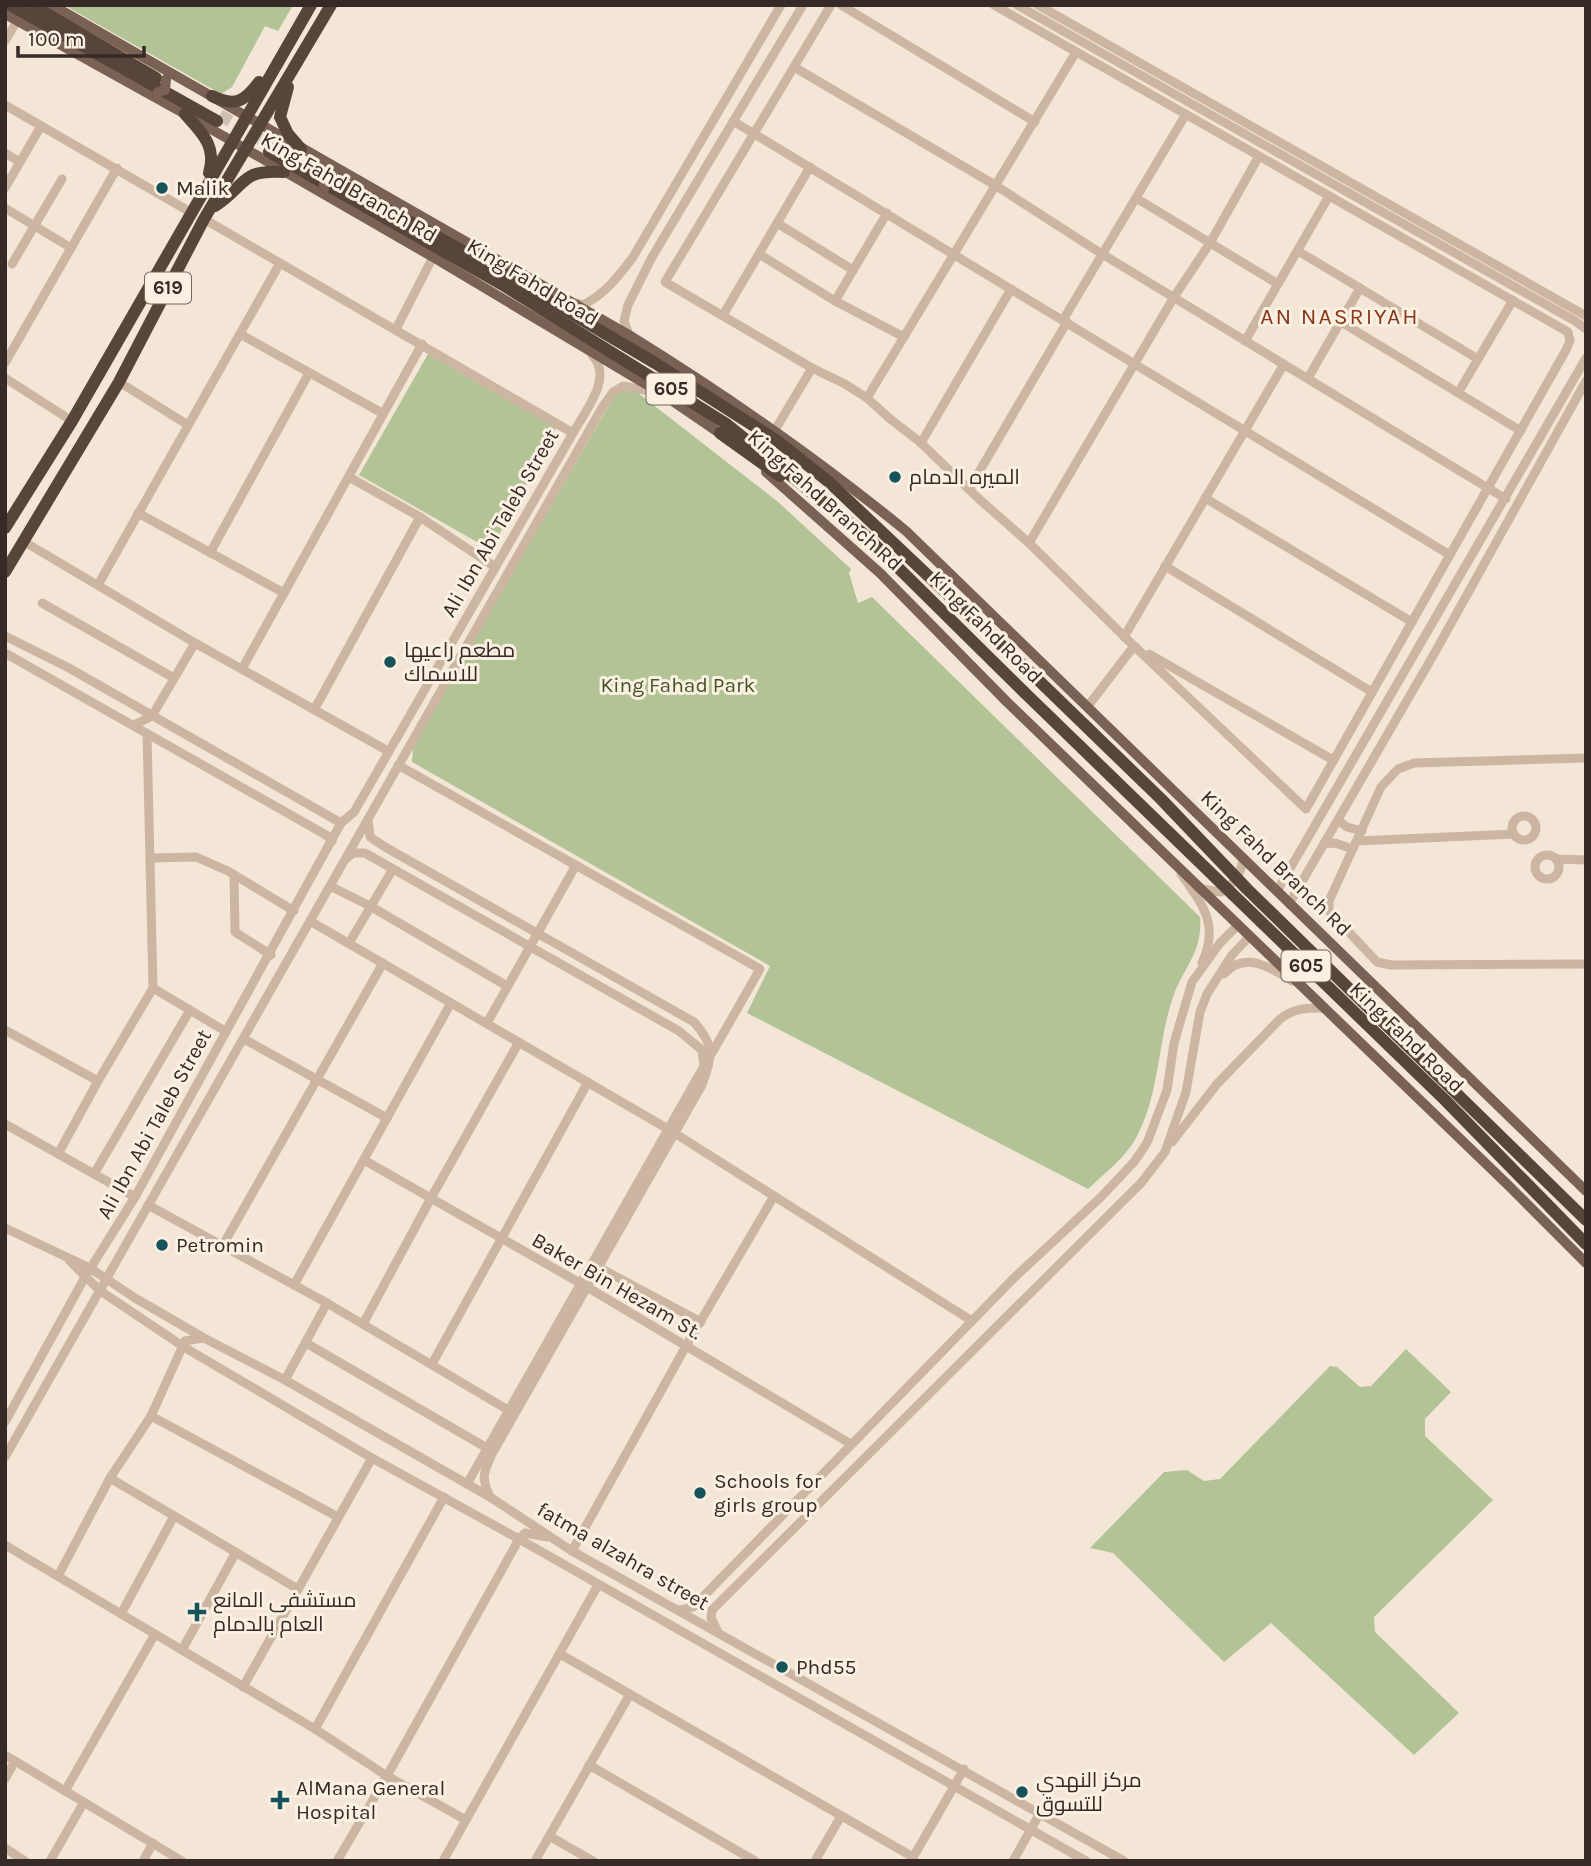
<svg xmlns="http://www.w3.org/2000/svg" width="1591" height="1866" font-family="Karla,Cairo,sans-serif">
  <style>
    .green { fill: #b2c395 }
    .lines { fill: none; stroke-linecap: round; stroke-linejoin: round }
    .highway-tunnel { stroke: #cdc0b3; stroke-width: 12; stroke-dasharray: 12 6; stroke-linecap: butt }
    .minor { stroke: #ccb6a1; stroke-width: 9 }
    .major { stroke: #796254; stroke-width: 10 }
    .highway { stroke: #57443b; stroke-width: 12 }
    .major-bridge { stroke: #796254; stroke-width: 10 }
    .highway-bridge { stroke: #57443b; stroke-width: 12 }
    .poi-dot { fill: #17535a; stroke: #fbf0e2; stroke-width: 2.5 }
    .labels { text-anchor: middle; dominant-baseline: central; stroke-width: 6; stroke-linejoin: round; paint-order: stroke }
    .shield { fill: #fbf0e2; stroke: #70655e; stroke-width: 2 }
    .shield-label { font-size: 19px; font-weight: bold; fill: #352a25 }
    .street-label { font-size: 21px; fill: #352a25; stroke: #fbf0e2 }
    .poi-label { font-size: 21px; fill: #352a25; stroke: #fbf0e2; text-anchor: start }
    .park-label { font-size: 21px; fill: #435626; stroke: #fbf0e2 }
    .neighbourhood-label { font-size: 23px; letter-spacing: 2px; fill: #8b3617; stroke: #fbf0e2 }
  </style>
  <rect width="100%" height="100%" fill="#f3e6d6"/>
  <!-- green -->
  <g class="green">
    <polygon points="64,5 293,5 278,31 265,26 232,87 221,94"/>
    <polygon points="428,354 556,428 491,550 359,475"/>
    <path d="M620 390 638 393 777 501 851 569 849 573 858 603 872 597 1200 917C1203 952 1184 966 1173 997 1157 1044 1160 1094 1136 1138 1125 1158 1105 1173 1088 1189L747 1013 770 966 412 762 413 746 616 393Z"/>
    <polygon points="1406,1349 1451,1392 1425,1419 1425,1436 1493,1500 1374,1617 1375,1632 1459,1713 1414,1755 1271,1623 1224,1662 1113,1553 1090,1548 1164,1472 1187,1470 1204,1481 1220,1479 1330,1366 1337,1367 1360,1387 1371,1386"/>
  </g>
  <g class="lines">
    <!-- highway-tunnel -->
    <polyline class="highway-tunnel" points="220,115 273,146"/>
    <!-- minor -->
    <g class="minor">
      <polyline points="831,5 665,282 812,368 845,384 867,398 889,418 920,442 979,499 1029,543 1134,646 1306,809 1566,350 1570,341 1568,332 994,5"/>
      <polyline points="841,5 1035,122"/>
      <polyline points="1017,5 1575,321 1586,329"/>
      <polyline points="1038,5 1586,316"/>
      <polyline points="5,41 17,21"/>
      <polyline points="794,67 995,185 1102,254 1506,499"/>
      <polyline points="5,105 192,213"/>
      <polyline points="733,121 1450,555"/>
      <polyline points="5,153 20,162"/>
      <polyline points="5,188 41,126"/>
      <polyline points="1136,198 1278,284"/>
      <polyline points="5,208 71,248"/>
      <polyline points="204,219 573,433"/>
      <polyline points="777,223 853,270"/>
      <polyline points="1298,251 1478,359"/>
      <polyline points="759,254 835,301 904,337"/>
      <polyline points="12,264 62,179"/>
      <polyline points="835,301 887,213"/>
      <path d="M577 303 583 305C605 294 618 277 633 257L781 5"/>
      <polyline points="723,315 810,167"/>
      <polyline points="1063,320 1186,114"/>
      <polyline points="1341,322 1521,431"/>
      <polyline points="396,329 433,257"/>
      <polyline points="240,334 382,413"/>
      <polyline points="629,335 624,321 628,305 652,257 803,5"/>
      <polyline points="1245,341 1329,196"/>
      <polyline points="5,363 117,168"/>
      <polyline points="5,378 72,421"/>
      <polyline points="1308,378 1360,288"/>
      <polyline points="119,382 188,425"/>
      <polyline points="1458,393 1513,300"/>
      <polyline points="867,398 1076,52"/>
      <polyline points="775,430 812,368"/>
      <polyline points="921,443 1011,289"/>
      <polyline points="349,477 420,517 495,567"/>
      <polyline points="969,489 1067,322"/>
      <polyline points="1205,498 1412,622"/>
      <polyline points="138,513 284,593"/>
      <polyline points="23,541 195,643 388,751"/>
      <polyline points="1029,543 1174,297 1210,243 1259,156"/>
      <polyline points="210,553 309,373"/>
      <polyline points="1165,566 1372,692"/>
      <polyline points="98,585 280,263"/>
      <polyline points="42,603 174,678"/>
      <polyline points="5,636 69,668 341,823"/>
      <polyline points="1124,637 1284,364"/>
      <polyline points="5,653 326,835 332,841"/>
      <polyline points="1149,654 1333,760"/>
      <polyline points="242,669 422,344"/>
      <polyline points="1088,706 1134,646 1136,647"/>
      <polyline points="314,710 420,517"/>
      <polyline points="134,725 152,716 195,643"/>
      <polyline points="1586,758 1414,763 1398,769 1381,787 1329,901 1329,911 1377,962 1391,965 1586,964"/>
      <polyline points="398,765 760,969 712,1053"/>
      <circle cx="1524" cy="828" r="12"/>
      <path d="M368 819 370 837 385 847 694 1022C716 1047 712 1056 702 1085L492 1454C483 1474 481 1477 490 1497"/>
      <polyline points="1338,820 1347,827 1362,831"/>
      <polyline points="1357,841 1514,834"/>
      <polyline points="1324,844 1335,843 1353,849"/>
      <circle cx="1547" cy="867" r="12"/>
      <polyline points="151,858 196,857 228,871 294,911"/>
      <polyline points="347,858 353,853 365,853 679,1031 702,1050 704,1066 467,1484"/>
      <polyline points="1557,859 1586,860"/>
      <path d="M1181 874C1202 904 1220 924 1202 963"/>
      <polyline points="234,875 235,932 271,955"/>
      <polyline points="330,886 370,906 507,986"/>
      <path d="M1201 889 1221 892C1235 883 1241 875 1243 858"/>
      <polyline points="1277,891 1586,358"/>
      <polyline points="1289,904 1434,654 1586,381"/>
      <polyline points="310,921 668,1129 972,1321"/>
      <polyline points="349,943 393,869"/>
      <path d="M1224 974C1245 950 1272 968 1292 981"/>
      <polyline points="153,988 225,1031"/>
      <polyline points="487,1023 576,865"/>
      <polyline points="5,1030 98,1081"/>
      <polyline points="244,1039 387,1118"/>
      <polyline points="5,1124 135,1197"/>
      <path d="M1172 1142 1217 1084 1280 1019C1294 1008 1306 1008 1323 1008"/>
      <polyline points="58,1154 98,1081 153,988 147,734"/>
      <polyline points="364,1160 587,1287 851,1444"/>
      <polyline points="94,1174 190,1010"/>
      <polyline points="148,1205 327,1303 508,1410"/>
      <polyline points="5,1228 90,1268 135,1298 204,1338 285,1380 490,1497 572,1551 1124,1861"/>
      <polyline points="223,1245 383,963"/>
      <polyline points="69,1260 99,1290 184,1347 372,1458 519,1539 1086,1861"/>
      <polyline points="598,1267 701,1322"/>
      <polyline points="294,1285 451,1003"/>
      <polyline points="363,1324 431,1198 519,1042"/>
      <polyline points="306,1343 487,1448"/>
      <polyline points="432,1364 588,1082"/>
      <polyline points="285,1380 327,1303"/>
      <polyline points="151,1416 338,1517"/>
      <path d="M5 1422 85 1277 135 1197 341 823 354 812 573 433C585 411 614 377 592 355"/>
      <polyline points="5,1457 603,406 613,392 623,386 655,392"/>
      <polyline points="110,1478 298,1589"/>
      <polyline points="5,1545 315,1729 387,1776 466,1820"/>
      <polyline points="572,1551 686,1346 774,1196"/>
      <polyline points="58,1576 110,1478 151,1416 185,1341 203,1338"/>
      <polyline points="680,1610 693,1607 1015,1277 1101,1197 1134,1162 1147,1143 1167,1090 1174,1043 1192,982 1220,943 1238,925"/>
      <polyline points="121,1614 174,1516"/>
      <polyline points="717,1630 711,1618 712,1610 1141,1183 1165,1152 1186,1092 1200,1012 1207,994 1232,955 1249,937"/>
      <polyline points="182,1650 236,1552"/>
      <polyline points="560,1654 913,1857"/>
      <polyline points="243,1687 372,1458"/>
      <polyline points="315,1729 444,1497"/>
      <polyline points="5,1755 182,1861"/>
      <polyline points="589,1765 755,1861"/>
      <polyline points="5,1779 15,1761"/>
      <polyline points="65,1791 155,1634"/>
      <polyline points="549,1836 593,1861"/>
      <polyline points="5,1848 25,1861"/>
      <polyline points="50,1861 84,1802"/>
      <polyline points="143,1861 153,1843"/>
      <polyline points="337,1861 387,1776 519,1539 525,1533 547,1537"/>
      <polyline points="443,1861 598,1585"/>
      <polyline points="535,1861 630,1694"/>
      <polyline points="815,1861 841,1816"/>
      <polyline points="911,1861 964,1769"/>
      <polyline points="1013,1861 1040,1813"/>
    </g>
    <!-- major -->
    <g class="major">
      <path d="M52 5 629 335C726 395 818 459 906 531L1586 1191"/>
      <polyline points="5,14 185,114 433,257 664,395 724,436"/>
      <polyline points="766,472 880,573 1007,702 1507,1184 1586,1263"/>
    </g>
    <!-- highway -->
    <g class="highway">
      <polyline points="10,5 217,121"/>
      <polyline points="32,5 156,78"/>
      <polyline points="288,87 280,117 288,134 301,149"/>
      <path d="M212 96C235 107 244 102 259 82"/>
      <path d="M185 114C202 133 217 146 209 173"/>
      <polyline points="269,152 503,285 725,423 866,536 1024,692"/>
      <polyline points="349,188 508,276 655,363 776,440 829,482 1032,674"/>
      <path d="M215 206C247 185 240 169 284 172"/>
      <polyline points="720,433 780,476"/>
      <polyline points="5,528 72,421 311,5"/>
      <polyline points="5,572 119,382 204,219 331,5"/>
    </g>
    <!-- major-bridge -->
    <g class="major-bridge">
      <polyline points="158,92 165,90 166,79"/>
      <polyline points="324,189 324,181 332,175"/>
    </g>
    <!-- highway-bridge -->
    <g class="highway-bridge">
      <polyline points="1032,674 1161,799 1247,889 1586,1220"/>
      <polyline points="1024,692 1445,1100 1586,1244"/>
    </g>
  </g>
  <!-- markers -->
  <g class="poi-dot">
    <circle cx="162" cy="188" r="7"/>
    <circle cx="895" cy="477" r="7"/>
    <circle cx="390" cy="662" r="7"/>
    <circle cx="162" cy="1245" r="7"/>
    <circle cx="700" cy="1493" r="7"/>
    <path d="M193.5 1601.5h7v7h7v7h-7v7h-7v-7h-7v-7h7z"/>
    <circle cx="782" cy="1667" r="7"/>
    <circle cx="1022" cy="1792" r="7"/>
    <path d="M276.5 1789.5h7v7h7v7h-7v7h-7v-7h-7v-7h7z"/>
  </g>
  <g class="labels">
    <!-- shield labels -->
    <g class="shield">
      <rect x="145" y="272.5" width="46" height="31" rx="5"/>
      <rect x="646.5" y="373.5" width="49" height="31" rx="5"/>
      <rect x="1281.5" y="950.5" width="49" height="31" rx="5"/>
    </g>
    <g class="shield-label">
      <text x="168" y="288">619</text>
      <text x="671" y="389">605</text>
      <text x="1306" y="966">605</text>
    </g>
    <!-- street labels -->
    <g class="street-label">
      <text transform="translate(349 187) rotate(30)">King Fahd Branch Rd</text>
      <text transform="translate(533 282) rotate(31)">King Fahd Road</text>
      <text transform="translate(825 500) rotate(42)">King Fahd Branch Rd</text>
      <text transform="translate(500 523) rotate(-60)">Ali Ibn Abi Taleb Street</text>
      <text transform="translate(986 627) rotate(45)">King Fahd Road</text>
      <text transform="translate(1276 863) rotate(44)">King Fahd Branch Rd</text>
      <text transform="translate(1407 1037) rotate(44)">King Fahd Road</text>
      <text transform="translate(154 1124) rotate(-61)">Ali Ibn Abi Taleb Street</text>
      <text transform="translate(617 1286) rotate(30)">Baker Bin Hezam St.</text>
      <text transform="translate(623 1556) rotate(30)">fatma alzahra street</text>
    </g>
    <!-- poi labels -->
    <g class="poi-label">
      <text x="176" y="188">Malik</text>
      <text x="909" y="477">الميره الدمام</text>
      <text x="404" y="650">مطعم راعيها<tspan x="404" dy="24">للاسماك</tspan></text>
      <text x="176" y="1245">Petromin</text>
      <text x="714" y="1481">Schools for<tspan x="714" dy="24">girls group</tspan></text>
      <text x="213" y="1600">مستشفى المانع<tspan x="213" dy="24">العام بالدمام</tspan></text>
      <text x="796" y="1667">Phd55</text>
      <text x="1036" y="1780">مركز النهدي<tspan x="1036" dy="24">للتسوق</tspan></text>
      <text x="296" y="1788">AlMana General<tspan x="296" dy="24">Hospital</tspan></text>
    </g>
    <!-- park labels -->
    <g class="park-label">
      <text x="678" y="685">King Fahad Park</text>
    </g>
    <!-- neighbourhood labels -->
    <g class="neighbourhood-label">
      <text x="1340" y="316">AN NASRIYAH</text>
    </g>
  </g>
  <!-- border -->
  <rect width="1591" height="1866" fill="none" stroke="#352a25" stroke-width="14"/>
  <!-- scale -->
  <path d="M18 46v10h126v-10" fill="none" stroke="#352a25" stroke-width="3.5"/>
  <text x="28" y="46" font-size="21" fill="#352a25" stroke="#fbf0e2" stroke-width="5" paint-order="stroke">100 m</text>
</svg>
